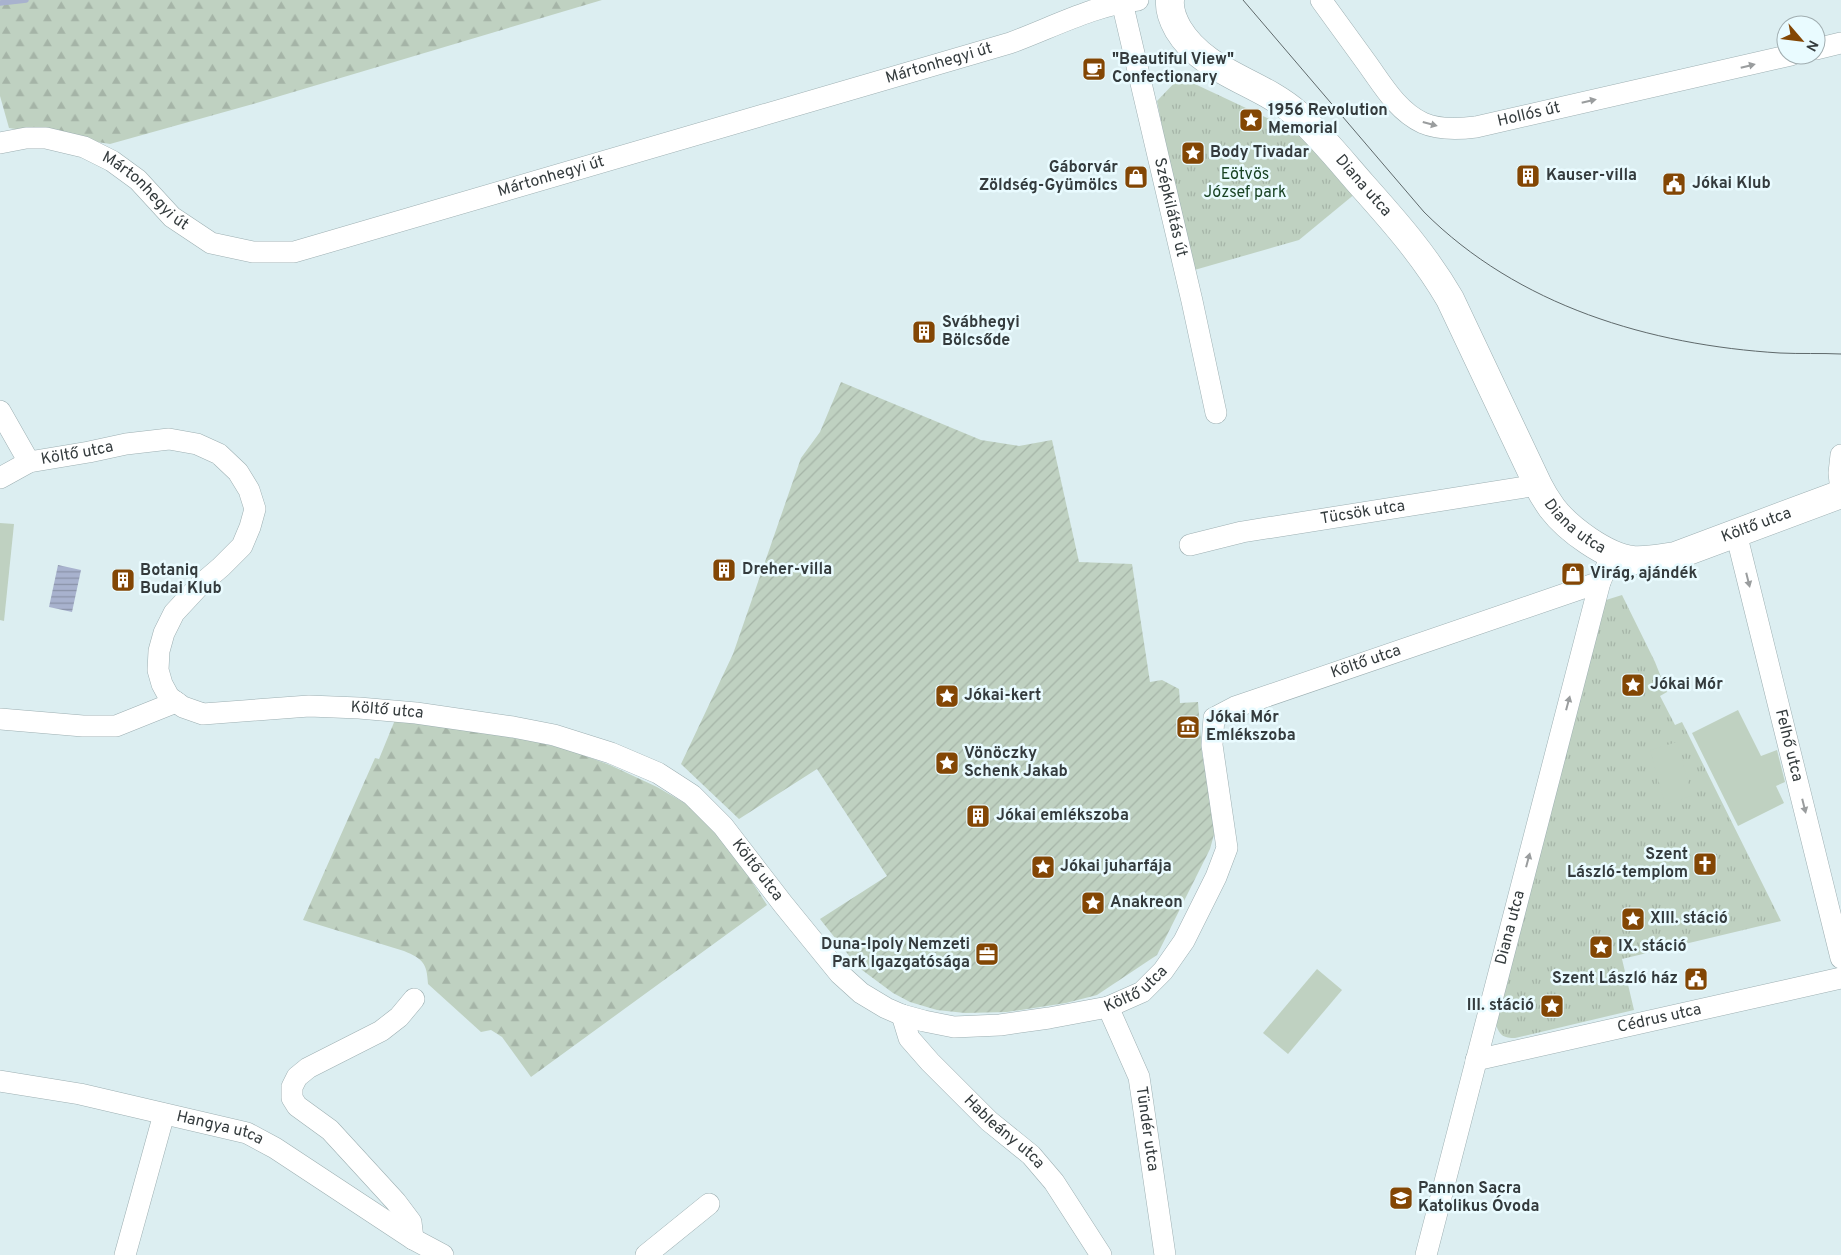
<svg xmlns="http://www.w3.org/2000/svg" width="1841" height="1255" font-family="Overpass,sans-serif">
  <style>
    .grass { fill: url(#grass-tufts) }
    .forest { fill: url(#forest-firs) }
    .garden { fill: url(#garden-furrows) }
    .pitch { fill: #bfd1c1 }
    .water { fill: url(#water-rules) }
    .lines { fill: none; stroke-linecap: round; stroke-linejoin: round }
    .stream { stroke: #a8b2ce; stroke-width: 5.5 }
    .street-casing { stroke: #9dafb2; stroke-width: 22 }
    .secondary-casing { stroke: #9dafb2; stroke-width: 29 }
    .street { stroke: #fff; stroke-width: 21 }
    .secondary { stroke: #fff; stroke-width: 28 }
    .tram { stroke: #5f696b; stroke-width: 1 }
    .oneway { fill: #9a9d9e }
    .labels { text-anchor: middle; dominant-baseline: central; stroke-width: 5; stroke-linejoin: round; paint-order: stroke }
    .poi-label { font-size: 16px; font-weight: bold; fill: #343b3d; stroke: #e9fbff; text-anchor: start }
    .street-label { font-size: 16px; fill: #343b3d; stroke: #e9fbff }
    .park-label { font-size: 16px; fill: #194324; stroke: #e9fbff }
  </style>
  <defs>
    <pattern id="grass-tufts" width="24" height="20" patternUnits="userSpaceOnUse" patternTransform="scale(1.25)"><rect width="24" height="20" fill="#bfd1c1"/><path d="M3 7l-1-3M5 7V3M7 7l1-3M15 17l-1-3M17 17v-4M19 17l1-3" fill="none" stroke="#a5b4a7"/></pattern>
    <pattern id="forest-firs" width="22" height="20" patternUnits="userSpaceOnUse" patternTransform="scale(1.25)"><rect width="22" height="20" fill="#bfd1c1"/><path d="M5 1l3.5 6h-7zM16 11l3.5 6h-7z" fill="#a5b4a7"/></pattern>
    <pattern id="garden-furrows" width="10" height="10" patternUnits="userSpaceOnUse" patternTransform="scale(1.25)"><rect width="10" height="10" fill="#bfd1c1"/><path d="M-1 1l2-2M0 10L10 0M9 11l2-2" fill="none" stroke="#a5b4a7"/></pattern>
    <pattern id="water-rules" width="6" height="5" patternUnits="userSpaceOnUse" patternTransform="scale(1.25)"><rect width="6" height="5" fill="#a8b2ce"/><path d="M0 2.5h6" fill="none" stroke="#8a92a8"/></pattern>
  </defs>
  <rect width="100%" height="100%" fill="#dceef1"/>
  <!-- grass -->
  <g class="grass">
    <polygon points="1180,77 1293,130 1307,141 1356,193 1299,240 1191,271 1157,101"/>
    <path d="M1622 595 1655 662 1667 692 1660 696 1675 725 1682 722 1781 921 1622 959 1634 1010 1515 1038C1504 1038 1500 1036 1496 1025L1606 600Z"/>
  </g>
  <!-- forest -->
  <g class="forest">
    <polygon points="0,0 602,0 253,104 110,144 9,128 0,96"/>
    <path d="M395 720 528 740 566 749 610 765 657 787 688 805 716 832 749 877 767 905 531 1077 502 1037 491 1030 481 1032 428 984C427 963 423 959 404 951L303 920 375 758 379 759Z"/>
  </g>
  <!-- garden -->
  <polygon class="garden" points="841,382 981,440 1019,446 1052,440 1079,562 1132,564 1150,682 1162,680 1179,689 1180,703 1198,702 1202,753 1215,831 1210,849 1157,955 1097,995 1066,1003 1007,1012 965,1013 937,1010 910,1002 893,993 858,967 820,919 887,876 817,769 739,819 681,764 733,654 801,458 820,432"/>
  <!-- pitch -->
  <g class="pitch">
    <polygon points="0,523 14,524 4,621 0,620"/>
    <polygon points="1738,710 1761,756 1777,750 1785,782 1776,786 1784,803 1738,826 1692,733"/>
    <polygon points="1677,742 1692,796 1665,804 1650,750"/>
    <polygon points="1317,969 1342,990 1288,1054 1263,1033"/>
  </g>
  <!-- water -->
  <polygon class="water" points="58,565 81,570 72,612 49,607"/>
  <g class="lines">
    <!-- stream -->
    <polyline class="stream" points="0,3 26,0"/>
    <!-- street casing -->
    <g class="street-casing">
      <g id="street">
        <path id="s1" d="M1321 0C1336 21 1351 41 1366 62 1382 84 1397 111 1423 123 1439 130 1460 129 1476 127L1791 55"/>
        <path id="s2" d="M1122 2 1192 301 1216 413"/>
        <polyline points="1816,49 1841,43"/>
        <path id="s3" d="M0 143 26 138H46L84 147 112 161 138 180 172 217 211 243 253 252H294L1010 43C1051 28 1094 5 1138 0"/>
        <polyline points="0,411 29,462"/>
        <polyline points="1841,455 1839,473 1841,491"/>
        <path id="s4" d="M0 478 29 462 89 452 126 444 169 439 197 444 219 454 238 472 249 490 255 509 250 527 242 546 221 567 200 585 174 613 164 633 159 651 158 670 162 684 169 697 183 707 203 714 309 706 359 708 416 713 513 727 554 735 611 753 658 773 692 795 723 826 783 904 840 974 861 993 886 1008 902 1015 924 1021 954 1027 1000 1025 1049 1018 1108 1007 1142 992 1163 971 1184 941 1216 877 1227 848 1212 745 1214 718 1235 707 1600 582"/>
        <path id="s5" d="M1736 533 1841 958"/>
        <path id="s6" d="M1190 545 1242 532 1538 485"/>
        <polyline points="0,719 83,726 116,726 176,702"/>
        <path id="s7" d="M1108 1007 1139 1077 1165 1255"/>
        <path id="s8" d="M902 1015 909 1038 930 1062 989 1121 1031 1155 1054 1182 1101 1255"/>
        <path id="s9" d="M1476 1060 1841 978"/>
        <path id="s10" d="M0 1081 80 1094 247 1133 275 1148 413 1239 443 1255"/>
        <polyline points="413,1239 411,1222 396,1202 330,1130 297,1106 292,1098 292,1087 297,1077 308,1068 381,1031 399,1017 414,999"/>
        <polyline points="125,1255 164,1114"/>
        <polyline points="646,1255 709,1204"/>
        <path id="s11" d="M1426 1255 1600 582 1612 554"/>
      </g>
    </g>
    <!-- secondary casing -->
    <g class="secondary-casing">
      <g id="secondary">
        <path id="s12" d="M1170 0C1169 10 1173 20 1178 29 1205 74 1260 81 1297 114 1321 136 1341 161 1362 185 1395 222 1425 256 1450 299L1538 485C1542 493 1547 501 1552 508 1568 529 1606 557 1633 560 1647 561 1661 558 1675 556L1841 494"/>
      </g>
    </g>
    <!-- street -->
    <use href="#street" class="street"/>
    <!-- secondary -->
    <use href="#secondary" class="secondary"/>
    <!-- tram -->
    <path class="tram" d="M1243 0 1424 212C1518 306 1650 345 1780 353 1800 354 1821 353 1841 354"/>
  </g>
  <!-- one-way arrows -->
  <defs><path id="oneway-solid" d="M-6-.8H1V-3.2L6.5 0L1 3.2V.8H-6Z" transform="scale(1.25)"/></defs>
  <g class="oneway">
    <use href="#oneway-solid" transform="translate(1748 66) rotate(-14)"/>
    <use href="#oneway-solid" transform="translate(1589 101) rotate(-13)"/>
    <use href="#oneway-solid" transform="translate(1430 124) rotate(15)"/>
    <use href="#oneway-solid" transform="translate(1748 580) rotate(76)"/>
    <use href="#oneway-solid" transform="translate(1568 703) rotate(-75)"/>
    <use href="#oneway-solid" transform="translate(1804 806) rotate(76)"/>
    <use href="#oneway-solid" transform="translate(1528 860) rotate(-75)"/>
  </g>
  <!-- icons -->
  <defs>
    <g id="cafe-square" transform="scale(1.25)"><rect x="-9" y="-9" width="18" height="18" rx="4" fill="#834604" stroke="#e9fbff"/><path d="M-5.5-4.5H6V0H3Q3 3.5 0 3.5H-2.5Q-5.5 3.5-5.5 0ZM3-3.2v2h1.7v-2ZM-6 4.5H4V6H-6Z" fill="#fff"/></g>
    <g id="sight-square" transform="scale(1.25)"><rect x="-9" y="-9" width="18" height="18" rx="4" fill="#834604" stroke="#e9fbff"/><path d="M0-6L1.8-2.2L6-1.7L2.9 1.2L3.7 5.4L0 3.3L-3.7 5.4L-2.9 1.2L-6-1.7L-1.8-2.2Z" fill="#fff"/></g>
    <g id="building-square" transform="scale(1.25)"><rect x="-9" y="-9" width="18" height="18" rx="4" fill="#834604" stroke="#e9fbff"/><path d="M-4-6H4V6H1V3H-1V6H-4ZM-2.5-4.3h1.7v1.8h-1.7ZM.8-4.3h1.7v1.8H.8ZM-2.5-1h1.7V.8h-1.7ZM.8-1h1.7V.8H.8Z" fill="#fff"/></g>
    <g id="shop-square" transform="scale(1.25)"><rect x="-9" y="-9" width="18" height="18" rx="4" fill="#834604" stroke="#e9fbff"/><path d="M-5-2.5h2.3a2.7 3.5 0 0 1 5.4 0H5L5.5 6h-11ZM-1.5-2.5h3a1.5 2.3 0 0 0-3 0Z" fill="#fff"/></g>
    <g id="civic-square" transform="scale(1.25)"><rect x="-9" y="-9" width="18" height="18" rx="4" fill="#834604" stroke="#e9fbff"/><path d="M-.6-6.5H3V-4.5H.6V-3L4-1V1h2V6H-6V1h2V-1L-.6-3ZM-1.2 2.5V6h2.4V2.5Z" fill="#fff"/></g>
    <g id="museum-square" transform="scale(1.25)"><rect x="-9" y="-9" width="18" height="18" rx="4" fill="#834604" stroke="#e9fbff"/><path d="M0-6L6-3V-2H-6V-3ZM-5-1h2V3h-2ZM-1-1h2V3h-2ZM3-1h2V3H3ZM-6 4H6V6H-6Z" fill="#fff"/></g>
    <g id="church-square" transform="scale(1.25)"><rect x="-9" y="-9" width="18" height="18" rx="4" fill="#834604" stroke="#e9fbff"/><path d="M-1.2-6h2.4v3.5h3.3v2.4h-3.3V6h-2.4V-.1h-3.3v-2.4h3.3Z" fill="#fff"/></g>
    <g id="office-square" transform="scale(1.25)"><rect x="-9" y="-9" width="18" height="18" rx="4" fill="#834604" stroke="#e9fbff"/><path d="M-6-3h4V-5.5h4V-3h4V5H-6ZM-1-4.5V-3h2v-1.5ZM-6 0V1H6V0Z" fill="#fff"/></g>
    <g id="school-square" transform="scale(1.25)"><rect x="-9" y="-9" width="18" height="18" rx="4" fill="#834604" stroke="#e9fbff"/><path d="M0-5L7-2L0 1L-7-2ZM-4 1L0 2.5L4 1V4Q0 6-4 4Z" fill="#fff"/></g>
  </defs>
  <g fill-rule="evenodd">
    <use href="#cafe-square" x="1094" y="69"/>
    <use href="#sight-square" x="1251" y="120"/>
    <use href="#sight-square" x="1193" y="153"/>
    <use href="#building-square" x="1528" y="176"/>
    <use href="#shop-square" x="1136" y="177"/>
    <use href="#civic-square" x="1674" y="184"/>
    <use href="#building-square" x="924" y="332"/>
    <use href="#building-square" x="724" y="570"/>
    <use href="#shop-square" x="1573" y="574"/>
    <use href="#building-square" x="123" y="580"/>
    <use href="#sight-square" x="1633" y="685"/>
    <use href="#sight-square" x="947" y="696"/>
    <use href="#museum-square" x="1188" y="727"/>
    <use href="#sight-square" x="947" y="763"/>
    <use href="#building-square" x="978" y="816"/>
    <use href="#church-square" x="1705" y="864"/>
    <use href="#sight-square" x="1043" y="867"/>
    <use href="#sight-square" x="1093" y="903"/>
    <use href="#sight-square" x="1633" y="919"/>
    <use href="#sight-square" x="1601" y="947"/>
    <use href="#office-square" x="987" y="954"/>
    <use href="#civic-square" x="1696" y="979"/>
    <use href="#sight-square" x="1552" y="1006"/>
    <use href="#school-square" x="1401" y="1198"/>
  </g>
  <g class="labels">
    <!-- poi labels -->
    <g class="poi-label">
      <text x="1112" y="60">"Beautiful View"<tspan x="1112" dy="18">Confectionary</tspan></text>
      <text x="1268" y="111">1956 Revolution<tspan x="1268" dy="18">Memorial</tspan></text>
      <text x="1210" y="153">Body Tivadar</text>
      <text x="1118" y="168" text-anchor="end">Gáborvár<tspan x="1118" dy="18">Zöldség-Gyümölcs</tspan></text>
      <text x="1546" y="176">Kauser-villa</text>
      <text x="1692" y="184">Jókai Klub</text>
      <text x="942" y="323">Svábhegyi<tspan x="942" dy="18">Bölcsőde</tspan></text>
      <text x="742" y="570">Dreher-villa</text>
      <text x="140" y="571">Botaniq<tspan x="140" dy="18">Budai Klub</tspan></text>
      <text x="1590" y="574">Virág, ajándék</text>
      <text x="1650" y="685">Jókai Mór</text>
      <text x="964" y="696">Jókai-kert</text>
      <text x="1206" y="718">Jókai Mór<tspan x="1206" dy="18">Emlékszoba</tspan></text>
      <text x="964" y="754">Vönöczky<tspan x="964" dy="18">Schenk Jakab</tspan></text>
      <text x="996" y="816">Jókai emlékszoba</text>
      <text x="1688" y="855" text-anchor="end">Szent<tspan x="1688" dy="18">László-templom</tspan></text>
      <text x="1060" y="867">Jókai juharfája</text>
      <text x="1110" y="903">Anakreon</text>
      <text x="1650" y="919">XIII. stáció</text>
      <text x="970" y="945" text-anchor="end">Duna-Ipoly Nemzeti<tspan x="970" dy="18">Park Igazgatósága</tspan></text>
      <text x="1618" y="947">IX. stáció</text>
      <text x="1678" y="979" text-anchor="end">Szent László ház</text>
      <text x="1534" y="1006" text-anchor="end">III. stáció</text>
      <text x="1418" y="1189">Pannon Sacra<tspan x="1418" dy="18">Katolikus Óvoda</tspan></text>
    </g>
    <!-- street labels -->
    <g class="street-label">
      <text stroke="none"><textPath href="#s3" startOffset="1002">Mártonhegyi út</textPath></text>
      <text stroke="none"><textPath href="#s1" startOffset="269">Hollós út</textPath></text>
      <text stroke="none"><textPath href="#s3" startOffset="598">Mártonhegyi út</textPath></text>
      <text stroke="none"><textPath href="#s12" startOffset="276">Diana utca</textPath></text>
      <text stroke="none"><textPath href="#s3" startOffset="162">Mártonhegyi út</textPath></text>
      <text stroke="none"><textPath href="#s2" startOffset="211">Szépkilátás út</textPath></text>
      <text stroke="none"><textPath href="#s4" startOffset="82">Költő utca</textPath></text>
      <text stroke="none"><textPath href="#s6" startOffset="176">Tücsök utca</textPath></text>
      <text stroke="none"><textPath href="#s12" startOffset="681">Diana utca</textPath></text>
      <text stroke="none"><textPath href="#s12" startOffset="879">Költő utca</textPath></text>
      <text stroke="none"><textPath href="#s4" startOffset="2078">Költő utca</textPath></text>
      <text stroke="none"><textPath href="#s4" startOffset="742">Költő utca</textPath></text>
      <text stroke="none"><textPath href="#s5" startOffset="219">Felhő utca</textPath></text>
      <text stroke="none"><textPath href="#s4" startOffset="1162">Költő utca</textPath></text>
      <text stroke="none"><textPath href="#s11" startOffset="338">Diana utca</textPath></text>
      <text stroke="none"><textPath href="#s4" startOffset="1612">Költő utca</textPath></text>
      <text stroke="none"><textPath href="#s9" startOffset="188">Cédrus utca</textPath></text>
      <text stroke="none"><textPath href="#s7" startOffset="129">Tündér utca</textPath></text>
      <text stroke="none"><textPath href="#s10" startOffset="225">Hangya utca</textPath></text>
      <text stroke="none"><textPath href="#s8" startOffset="158">Hableány utca</textPath></text>
    </g>
    <!-- park labels -->
    <g class="park-label">
      <text x="1245" y="175">Eötvös<tspan x="1245" dy="18">József park</tspan></text>
    </g>
  </g>
  <!-- north arrow -->
  <g transform="translate(1801 40) rotate(118)"><circle r="24" fill="#e9fbff" stroke="#a1aeb1"/>
  <path d="M0-4L9 19L0 12L-9 19Z" fill="#834604"/>
  <text y="-8" font-size="14" font-weight="bold" text-anchor="middle" fill="#343b3d">N</text>
  </g>
</svg>
